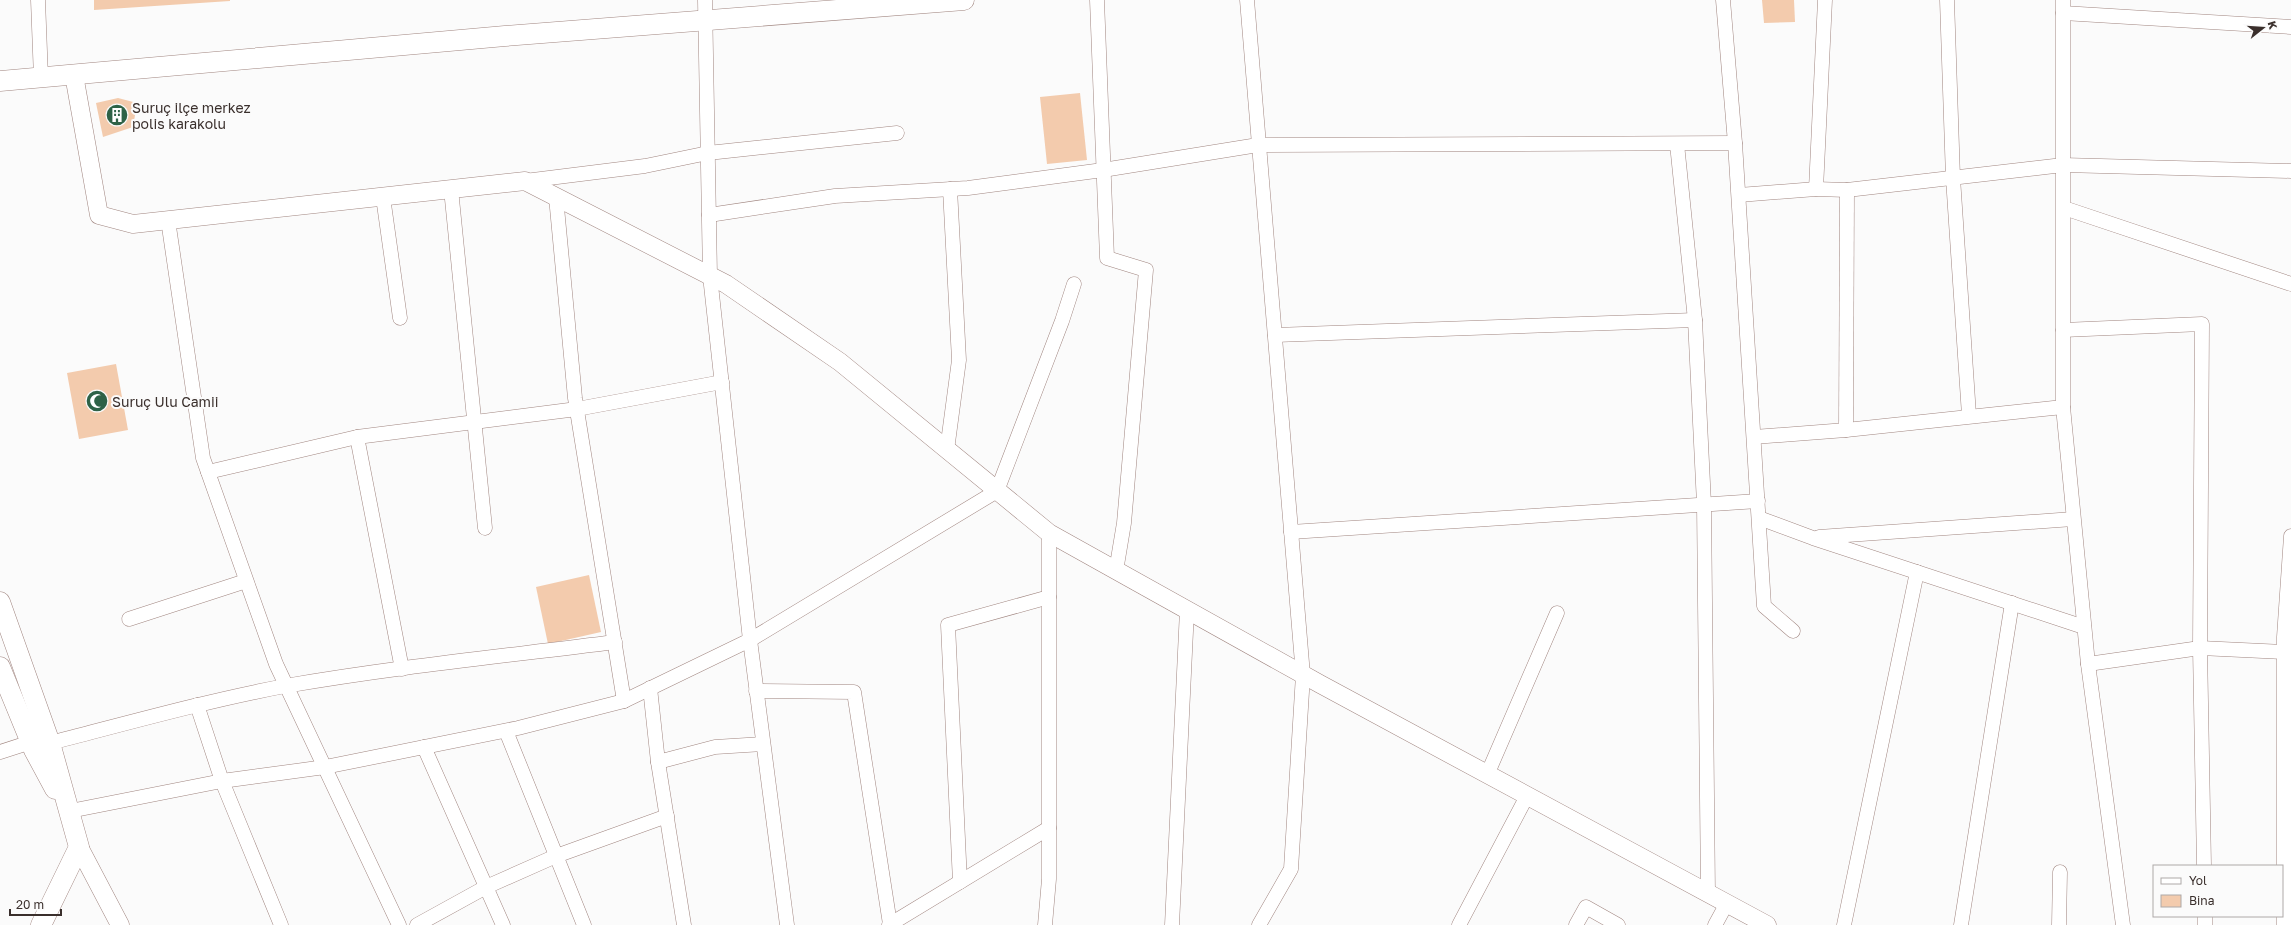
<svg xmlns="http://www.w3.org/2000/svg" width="2291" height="925" font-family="'Golos Text',sans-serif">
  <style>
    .building { fill: #f3cbad }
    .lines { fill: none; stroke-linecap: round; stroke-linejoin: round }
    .minor-casing { stroke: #a18680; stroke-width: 15 }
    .tertiary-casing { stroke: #a18680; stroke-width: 19 }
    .secondary-casing { stroke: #a18680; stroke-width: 21 }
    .minor { stroke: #fff; stroke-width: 14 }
    .tertiary { stroke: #fff; stroke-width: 18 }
    .secondary { stroke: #fff; stroke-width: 20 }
    .labels { text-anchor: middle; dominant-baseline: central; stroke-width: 4; stroke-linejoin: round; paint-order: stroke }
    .poi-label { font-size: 14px; fill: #3a2f2c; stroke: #fbfbfb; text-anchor: start }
  </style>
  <rect width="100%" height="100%" fill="#fbfbfb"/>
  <!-- building -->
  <g class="building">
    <polygon points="94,0 230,0 230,1 94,10"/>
    <polygon points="1762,0 1794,0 1795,22 1764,23"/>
    <polygon points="1080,93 1087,160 1047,164 1040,97"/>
    <polygon points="118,98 137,103 133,127 103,137 96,103"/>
    <polygon points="116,364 128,430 79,439 67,373"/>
    <polygon points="589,575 601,632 548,644 536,587"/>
  </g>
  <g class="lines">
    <!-- minor casing -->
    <g class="minor-casing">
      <g id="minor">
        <polyline points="38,0 41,78"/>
        <polyline points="705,0 710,276 750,640 787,925"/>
        <polyline points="1097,0 1107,258 1146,270 1124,523 1116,571"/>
        <polyline points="1247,0 1303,675 1291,869 1259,925"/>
        <polyline points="1723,0 1735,143 1764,606 1793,631"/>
        <polyline points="1947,0 1953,178 1969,415"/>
        <polyline points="2063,0 2063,407 2088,664 2123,925"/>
        <polyline points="2063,13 2291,27"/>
        <polyline points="1677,144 1695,320 1704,504 1708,894"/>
        <polyline points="525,181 645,166 708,153 897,133"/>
        <polyline points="451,189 485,528"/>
        <polyline points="1816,189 1825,0"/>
        <polyline points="1739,195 1816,189 1847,190 2063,165 2291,171"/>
        <polyline points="383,197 400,318"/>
        <polyline points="556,197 575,398 624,701"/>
        <polyline points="2064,208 2291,284"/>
        <polyline points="709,215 835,196 968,188 1103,170 1258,145 1735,143"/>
        <polyline points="168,220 203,458 276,664 399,925"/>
        <polyline points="2063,330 2202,324 2200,648 2204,866"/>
        <polyline points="1275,335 1695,320"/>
        <polyline points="1846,430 1847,190"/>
        <polyline points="357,437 402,669"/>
        <polyline points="1754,437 1846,430 2063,407"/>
        <polyline points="947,450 959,360 950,189"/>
        <polyline points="208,472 357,437 577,409 722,382"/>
        <polyline points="1759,518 1813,538 2084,627"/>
        <polyline points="1291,532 1758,501"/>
        <polyline points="1819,537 2073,519"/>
        <polyline points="129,619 246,581"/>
        <polyline points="2088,664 2200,648 2284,652"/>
        <polyline points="650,688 658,762 684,925"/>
        <polyline points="756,691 854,692 890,924"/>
        <polyline points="197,705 222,781 281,925"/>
        <polyline points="506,731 584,925"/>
        <polyline points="424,747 503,925"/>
        <path d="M0 752 31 742 50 743C128 723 206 701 285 686 394 667 505 656 615 642"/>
        <polyline points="658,762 715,747 763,744"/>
        <polyline points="1487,775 1557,613"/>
        <polyline points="70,811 222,781 325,767 518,728 624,701 750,640 997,491 1062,321 1074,284"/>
        <polyline points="960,882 948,625 1049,597"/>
        <polyline points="2205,916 2205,925"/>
        <polyline points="417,925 486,887 556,856 667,816"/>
        <polyline points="889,925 1049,828"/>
        <polyline points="1045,925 1049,879 1049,533"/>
        <polyline points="1172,925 1187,610"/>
        <polyline points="1459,925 1527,796"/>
        <polyline points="1576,925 1586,907 1618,925"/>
        <polyline points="1715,925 1727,903"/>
        <polyline points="1844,925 1917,572"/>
        <polyline points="1961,925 2012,603"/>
        <polyline points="2059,925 2060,872"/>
        <polyline points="2284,925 2284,637 2291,536"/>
      </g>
    </g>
    <!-- tertiary casing -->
    <g class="tertiary-casing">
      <g id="tertiary">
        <polyline points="74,75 99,215 133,224 525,181 726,284 840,362 1049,533 1320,684 1767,925"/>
        <polyline points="79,847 120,925"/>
      </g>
    </g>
    <!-- secondary casing -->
    <g class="secondary-casing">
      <g id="secondary">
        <polyline points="0,81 505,36 964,0"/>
        <polyline points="0,602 50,743 79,847 41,925"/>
        <polyline points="0,667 34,750 55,789"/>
      </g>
    </g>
    <!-- minor -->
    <use href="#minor" class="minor"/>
    <!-- tertiary -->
    <use href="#tertiary" class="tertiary"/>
    <!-- secondary -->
    <use href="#secondary" class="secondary"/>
  </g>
  <!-- icons -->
  <defs>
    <g id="building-disc" transform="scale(1.15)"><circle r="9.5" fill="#2e6247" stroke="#fbfbfb"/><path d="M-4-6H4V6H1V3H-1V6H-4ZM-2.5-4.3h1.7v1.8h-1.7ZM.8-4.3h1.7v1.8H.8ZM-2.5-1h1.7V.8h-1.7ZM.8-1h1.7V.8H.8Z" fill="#fff"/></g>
    <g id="mosque-disc" transform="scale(1.15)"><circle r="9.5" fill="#2e6247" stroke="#fbfbfb"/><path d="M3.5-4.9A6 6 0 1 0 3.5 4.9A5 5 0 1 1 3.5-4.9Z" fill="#fff"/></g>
  </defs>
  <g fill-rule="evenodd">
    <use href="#building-disc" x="117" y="115"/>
    <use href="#mosque-disc" x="97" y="401"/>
  </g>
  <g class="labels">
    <!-- poi labels -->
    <g class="poi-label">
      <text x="132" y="107">Suruç ilçe merkez<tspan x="132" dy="16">polis karakolu</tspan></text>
      <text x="112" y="401">Suruç Ulu Camii</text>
    </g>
  </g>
  <!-- legend -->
  <rect x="2153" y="865" width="130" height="52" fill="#fbfbfb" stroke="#aea9a8"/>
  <rect x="2161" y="878" width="20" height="6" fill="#ffffff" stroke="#aea9a8"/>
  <text x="2189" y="885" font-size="12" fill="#3a2f2c">Yol</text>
  <rect x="2161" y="895" width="20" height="12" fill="#f3cbad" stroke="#aea9a8"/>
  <text x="2189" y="905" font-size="12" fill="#3a2f2c">Bina</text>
  <!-- north arrow -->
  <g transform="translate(2263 28) rotate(73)" stroke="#fbfbfb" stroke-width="3" paint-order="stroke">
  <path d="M0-3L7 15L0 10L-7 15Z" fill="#3a2f2c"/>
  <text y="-6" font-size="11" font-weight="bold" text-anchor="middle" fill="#3a2f2c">K</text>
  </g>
  <!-- scale -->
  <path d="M10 909v6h51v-6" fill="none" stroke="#3a2f2c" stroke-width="2"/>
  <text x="16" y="909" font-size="12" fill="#3a2f2c" stroke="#fbfbfb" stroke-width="3" paint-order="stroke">20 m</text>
</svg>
